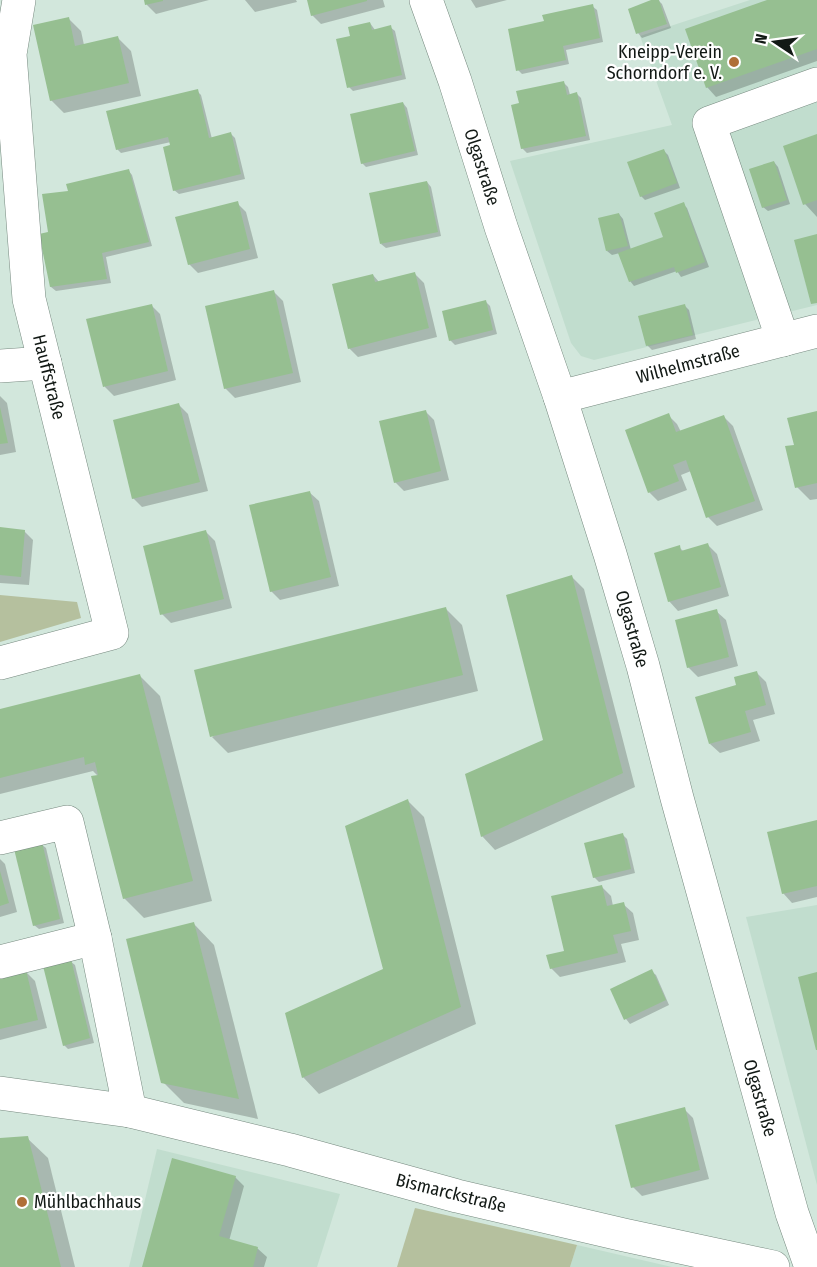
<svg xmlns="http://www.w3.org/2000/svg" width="817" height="1267" font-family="'Fira Sans Condensed',sans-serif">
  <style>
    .built { fill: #c1ddce }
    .green { fill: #b5c09e }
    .shadow { fill: #0003 }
    .building { fill: #96bf91 }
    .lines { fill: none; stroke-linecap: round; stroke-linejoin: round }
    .minor-casing { stroke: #76897f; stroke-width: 34 }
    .minor { stroke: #fff; stroke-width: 33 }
    .poi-dot { fill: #af6f38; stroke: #fff; stroke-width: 2 }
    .labels { text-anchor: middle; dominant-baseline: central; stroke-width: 4.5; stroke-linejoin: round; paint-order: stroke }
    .poi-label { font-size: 18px; fill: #121915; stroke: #fff; text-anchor: end }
    .street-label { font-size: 18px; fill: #121915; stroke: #fff }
  </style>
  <rect width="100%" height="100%" fill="#d2e7dc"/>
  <!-- built -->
  <g class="built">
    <polygon points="750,0 817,0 817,305 594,360 581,356 571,343 510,161 672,125 640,36"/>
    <polygon points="817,905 817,1185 746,917"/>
    <polygon points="157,1149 340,1194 317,1267 129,1267"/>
    <polygon points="577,1245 672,1267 570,1267"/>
  </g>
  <!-- green -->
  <g class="green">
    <polygon points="0,595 77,602 81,618 0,642"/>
    <polygon points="415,1208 577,1245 570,1267 397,1267"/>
  </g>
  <!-- shadow -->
  <g class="shadow">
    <polygon points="145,0 209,0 156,14 147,5"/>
    <polygon points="245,0 296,0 297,2 255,12"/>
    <polygon points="308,0 383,0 385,7 321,24 312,15"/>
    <polygon points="471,0 507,0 476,8"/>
    <polygon points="658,0 662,4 671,28 642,38 638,33 629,10"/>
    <polygon points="772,0 817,0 817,61 716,97 707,87"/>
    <polygon points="592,6 597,10 603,42 566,50 569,64 522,74 518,70 545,23"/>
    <polygon points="68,18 81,31 84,45 118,38 131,51 141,96 64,113 51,100"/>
    <polygon points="370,23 375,30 390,27 395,31 406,79 353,91 349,87 352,37"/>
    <polygon points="563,82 568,87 570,95 577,94 581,98 590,140 527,153 522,148"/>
    <polygon points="197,91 201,95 212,139 231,134 235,138 245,179 179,194 174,190 171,142 121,153 117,149"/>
    <polygon points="403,103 407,108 418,155 366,167 362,163"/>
    <polygon points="817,136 817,217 805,204"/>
    <polygon points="664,151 668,155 680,188 645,200 641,196"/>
    <polygon points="774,162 778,167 790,204 768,211 763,207"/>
    <polygon points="128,170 132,175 152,246 106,257 111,283 56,291 51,287 50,233 70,193"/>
    <polygon points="427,182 431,187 441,236 386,248 381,244"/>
    <polygon points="237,203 246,212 258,258 198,273 189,264"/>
    <polygon points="683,204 687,208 709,267 681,277 677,271 634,286 630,281 620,253 612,255 607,251 619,214 623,219 631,250 664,238"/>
    <polygon points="415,274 424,283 437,337 358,357 349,348 373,275 379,282"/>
    <polygon points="274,292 283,301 301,382 235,398 225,388"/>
    <polygon points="486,302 490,306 497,334 455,345 450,340"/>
    <polygon points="151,305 160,314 176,380 114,396 105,387 88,321"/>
    <polygon points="685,306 689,310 696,339 652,350 647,345"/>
    <polygon points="0,396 7,403 16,452 0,455"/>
    <polygon points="179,405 188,414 208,491 142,507 133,498"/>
    <polygon points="425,411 434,420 449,480 404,491 395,482"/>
    <polygon points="817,413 817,499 810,500 797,487 796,446"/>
    <polygon points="668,415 677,424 681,432 724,417 733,426 763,510 717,526 708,517 691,471 681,475 687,490 658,501 649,492"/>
    <polygon points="309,492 319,501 339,586 280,600 271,591"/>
    <polygon points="0,529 24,531 33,540 29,585 0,583"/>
    <polygon points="206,532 215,541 232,608 171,623 162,614"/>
    <polygon points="708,545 717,554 729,596 678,611 669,601 679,547 684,552"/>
    <polygon points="571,576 584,589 635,787 495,850 482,836 545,741"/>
    <polygon points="445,608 462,625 478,691 228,753 212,737"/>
    <polygon points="716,611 726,620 738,666 698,677 688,667"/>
    <polygon points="757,673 766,682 775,714 753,720 760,741 720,753 710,744 738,686"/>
    <polygon points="140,676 160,696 212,901 144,918 124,898 98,776 93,771 0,794 0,711"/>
    <polygon points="408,801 424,817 476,1024 319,1094 303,1077 385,970"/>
    <polygon points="817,822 817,897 792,903 783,893"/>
    <polygon points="623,835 627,839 635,873 599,882 594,877"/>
    <polygon points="41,844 46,848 64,923 39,929 34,925"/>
    <polygon points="0,859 5,864 17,912 0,917"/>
    <polygon points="601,886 611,896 613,906 623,904 633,913 639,940 621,944 626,962 560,977 551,968 566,952"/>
    <polygon points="194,924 214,945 258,1119 184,1103 163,1082"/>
    <polygon points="70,961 75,965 94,1043 68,1049 64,1045"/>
    <polygon points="651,971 656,975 669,1005 630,1024 626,1019 612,990"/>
    <polygon points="26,972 35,981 47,1028 0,1040 0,979"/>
    <polygon points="684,1109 693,1118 709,1179 642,1196 633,1187"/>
    <polygon points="27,1138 48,1158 75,1267 0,1267 0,1139"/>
    <polygon points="235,1177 244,1186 229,1241 257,1248 267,1257 264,1267 144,1267"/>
  </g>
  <!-- building -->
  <g class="building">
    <polygon points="144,0 163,0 163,1 145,5"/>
    <polygon points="307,0 367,0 367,1 311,16"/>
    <polygon points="651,0 659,0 667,24 636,34 628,9"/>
    <polygon points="767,0 817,0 817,49 706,88 685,29"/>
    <polygon points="593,4 600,38 563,46 566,60 516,71 508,29 544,21 542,15"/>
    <polygon points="69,17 75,46 118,36 129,83 50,101 33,25"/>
    <polygon points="370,22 372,30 391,25 402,75 347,88 336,39 350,36 348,27"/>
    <polygon points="564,81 567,95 577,92 586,136 521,149 511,105 519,103 516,91"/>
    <polygon points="198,89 209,138 231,132 241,174 173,191 163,147 170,145 168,137 116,150 106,111"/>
    <polygon points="403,102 415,151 361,164 350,114"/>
    <polygon points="817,134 817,200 803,205 783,146"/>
    <polygon points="664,149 677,183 640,197 627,162"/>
    <polygon points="774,161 787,200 762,208 749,169"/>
    <polygon points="129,169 149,242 102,253 107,279 50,287 39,234 48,232 42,194 68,191 66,184"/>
    <polygon points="427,181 438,232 380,244 369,193"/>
    <polygon points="238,201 250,249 188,265 175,217"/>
    <polygon points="684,202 705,262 676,273 674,267 629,282 618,253 663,237 654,213"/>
    <polygon points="619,213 628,246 606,251 598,218"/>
    <polygon points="817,234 817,303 811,304 794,240"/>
    <polygon points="415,272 429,328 348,349 332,284 373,274 375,282"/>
    <polygon points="274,290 293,373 224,389 205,306"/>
    <polygon points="486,300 493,330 449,341 442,311"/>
    <polygon points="152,304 168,371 103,387 86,319"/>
    <polygon points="685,304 693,335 646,346 638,316"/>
    <polygon points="179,403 200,482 132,499 113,420"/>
    <polygon points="0,407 8,443 0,444"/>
    <polygon points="426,410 441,471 394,483 379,421"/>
    <polygon points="817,411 817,483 795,488 785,446 794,445 787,418"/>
    <polygon points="669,413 676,432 724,415 755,501 706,518 686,460 673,465 679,481 648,493 625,430"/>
    <polygon points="310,491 331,577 270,592 249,505"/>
    <polygon points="0,527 25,530 21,577 0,575"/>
    <polygon points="206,530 224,599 160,615 143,546"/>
    <polygon points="708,543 721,587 668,602 654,553 680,545 681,551"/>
    <polygon points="572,575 623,773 481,837 465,774 543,740 506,595"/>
    <polygon points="446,607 463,675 210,737 194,670"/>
    <polygon points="717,609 729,657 687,668 675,620"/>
    <polygon points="757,671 766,705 745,711 751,732 709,744 695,697 736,685 734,677"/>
    <polygon points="140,674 193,881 123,899 91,776 98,775 95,762 85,765 84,757 0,778 0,709"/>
    <polygon points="408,799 461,1007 302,1078 285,1013 383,969 345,826"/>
    <polygon points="817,820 817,886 782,894 767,832"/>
    <polygon points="623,833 631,869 593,878 584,843"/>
    <polygon points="42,842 60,919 33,926 14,849"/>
    <polygon points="0,871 9,903 0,906"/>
    <polygon points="602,885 607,906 624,902 631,931 613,935 618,953 550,969 546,955 564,951 551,896"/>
    <polygon points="194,922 239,1099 161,1083 126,939"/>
    <polygon points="71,959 90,1038 63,1046 43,966"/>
    <polygon points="652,969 666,1000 624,1020 610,989"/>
    <polygon points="26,970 38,1020 0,1029 0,977"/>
    <polygon points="817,972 817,1050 816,1050 798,977"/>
    <polygon points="685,1107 700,1170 631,1188 615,1125"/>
    <polygon points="28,1136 61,1267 0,1267 0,1138"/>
    <polygon points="172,1158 236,1176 219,1236 258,1247 253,1267 142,1267"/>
  </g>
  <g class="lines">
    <!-- minor casing -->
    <g class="minor-casing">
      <g id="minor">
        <polyline points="426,0 455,81 501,227 560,397 610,554 643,666 677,798 792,1213 811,1267"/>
        <polyline points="783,340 709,123 817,84"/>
        <polyline points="0,366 45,363"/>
        <polyline points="560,397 817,331"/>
        <polyline points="0,663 112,633 29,299 10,54 19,0"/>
        <polyline points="0,838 67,822 95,938 130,1111 0,1093"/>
        <polyline points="0,962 95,938"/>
        <polyline points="130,1111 290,1150 457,1196 624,1235 773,1267"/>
      </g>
    </g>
    <!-- minor -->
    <use href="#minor" class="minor"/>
  </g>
  <!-- markers -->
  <g class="poi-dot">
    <circle cx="734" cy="62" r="6"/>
    <circle cx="22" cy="1202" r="6"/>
  </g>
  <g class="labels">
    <!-- poi labels -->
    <g class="poi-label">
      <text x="722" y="52">Kneipp-Verein<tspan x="722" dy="21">Schorndorf e. V.</tspan></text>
      <text x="34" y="1202" text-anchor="start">Mühlbachhaus</text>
    </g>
    <!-- street labels -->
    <g class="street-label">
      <text transform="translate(482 167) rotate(72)">Olgastraße</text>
      <text transform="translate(688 364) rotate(-15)">Wilhelmstraße</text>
      <text transform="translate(49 377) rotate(76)">Hauffstraße</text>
      <text transform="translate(632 629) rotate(74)">Olgastraße</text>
      <text transform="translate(760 1098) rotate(74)">Olgastraße</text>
      <text transform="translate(451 1193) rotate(14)">Bismarckstraße</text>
    </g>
  </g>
  <!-- north arrow -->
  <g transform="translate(775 42) rotate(283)" stroke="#ffffff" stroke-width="4.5" paint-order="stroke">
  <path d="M0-4.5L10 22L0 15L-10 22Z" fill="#121915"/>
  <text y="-9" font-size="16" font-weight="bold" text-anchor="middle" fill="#121915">N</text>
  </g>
</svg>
